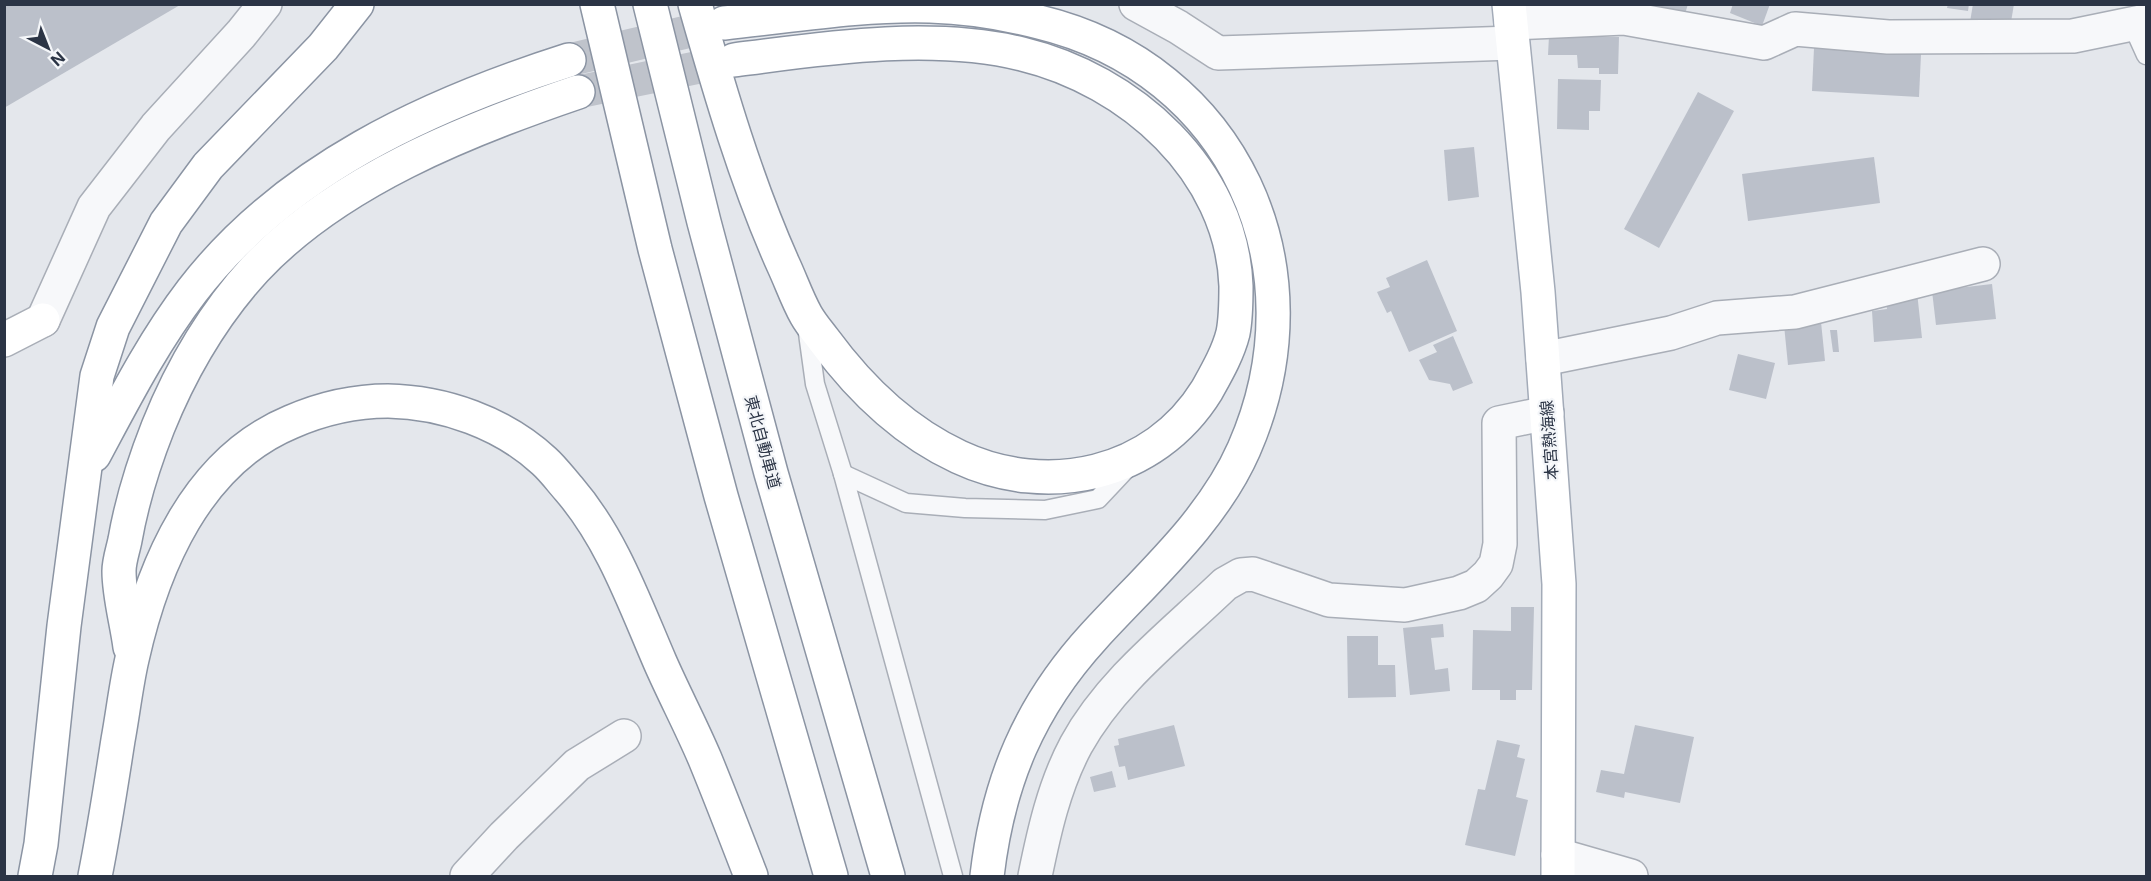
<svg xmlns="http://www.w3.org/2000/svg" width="2151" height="881" font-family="Inter,'Noto Sans JP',sans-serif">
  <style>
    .building { fill: #bbc0ca }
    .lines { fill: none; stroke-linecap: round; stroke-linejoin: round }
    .highway-tunnel { stroke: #bfc3cb; stroke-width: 33; stroke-dasharray: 33 16; stroke-linecap: butt }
    .lane-casing { stroke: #a9aeb7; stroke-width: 21 }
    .street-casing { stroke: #a9aeb7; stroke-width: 36 }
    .secondary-casing { stroke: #a9aeb7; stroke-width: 36 }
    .primary-casing { stroke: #a3abb8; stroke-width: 36 }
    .highway-casing { stroke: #8b94a3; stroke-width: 36 }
    .lane { stroke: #f7f8fa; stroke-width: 18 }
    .street { stroke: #f7f8fa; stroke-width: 33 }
    .secondary { stroke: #fff; stroke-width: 33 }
    .primary { stroke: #fff; stroke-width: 33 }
    .highway { stroke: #fff; stroke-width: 33 }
    .labels { text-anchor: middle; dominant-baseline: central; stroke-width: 4.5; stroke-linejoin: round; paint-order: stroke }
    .street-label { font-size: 16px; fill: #2b3445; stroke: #f4f6f9 }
  </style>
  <rect width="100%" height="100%" fill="#e4e7ec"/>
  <!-- building -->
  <g class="building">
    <polygon points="1652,4 1688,4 1685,14"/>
    <polygon points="1733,4 1770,4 1762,26 1730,13"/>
    <polygon points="1948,4 1969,4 1968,11 1947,8"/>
    <polygon points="1973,4 2014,4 2010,28 1970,22"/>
    <polygon points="4,5 180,5 4,108"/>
    <polygon points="1549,36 1619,37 1618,74 1599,74 1599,68 1578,68 1577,55 1548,55"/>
    <polygon points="1814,48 1921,54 1919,97 1812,91"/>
    <polygon points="1558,79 1601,80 1600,111 1589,111 1589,130 1557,129"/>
    <polygon points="1698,92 1734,111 1659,248 1624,229"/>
    <polygon points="1474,147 1479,197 1448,201 1444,150"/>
    <polygon points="1874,157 1880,203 1748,221 1742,174"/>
    <polygon points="1427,260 1457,331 1409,352 1391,311 1387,313 1377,292 1390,287 1386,278"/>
    <polygon points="1992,284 1996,319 1936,325 1932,291"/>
    <polygon points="1917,292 1922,338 1874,342 1872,311 1887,309 1886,303"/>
    <polygon points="1821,322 1825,361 1788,365 1784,325"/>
    <polygon points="1830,330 1837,330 1839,352 1833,352"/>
    <polygon points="1453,336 1473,383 1453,391 1450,384 1429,380 1419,360 1437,352 1433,345"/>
    <polygon points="1738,354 1775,363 1766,399 1729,390"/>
    <polygon points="1511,607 1534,607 1532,690 1516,690 1516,700 1500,700 1500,690 1472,690 1473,630 1511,631"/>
    <polygon points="1443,624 1444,637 1431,638 1435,670 1448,668 1450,691 1410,695 1403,628"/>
    <polygon points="1347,636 1378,636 1378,665 1395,665 1396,697 1348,698"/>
    <polygon points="1174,725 1185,766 1128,780 1125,766 1119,767 1114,746 1119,745 1118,739"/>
    <polygon points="1635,725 1694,737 1680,803 1625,792 1624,798 1596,792 1601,770 1624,774"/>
    <polygon points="1497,740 1520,745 1517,757 1525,759 1516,797 1528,800 1515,856 1465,845 1478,789 1485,790"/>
    <polygon points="1112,771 1116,787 1094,792 1090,777"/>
  </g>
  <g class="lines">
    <!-- highway-tunnel -->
    <g class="highway-tunnel">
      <polyline points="569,60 724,23"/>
      <polyline points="578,92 734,60"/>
    </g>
    <!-- lane casing -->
    <g class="lane-casing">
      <g id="lane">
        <polyline points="2132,24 2146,55"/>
        <polyline points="807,326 815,384 843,474 953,876"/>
        <polyline points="843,474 906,503 965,508 1045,510 1098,499 1129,466"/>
      </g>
    </g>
    <!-- street casing -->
    <g class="street-casing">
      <g id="street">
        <polyline points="1136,4 1178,27 1218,53 1512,43"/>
        <polyline points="1511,23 1624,18 1764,43 1795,29 1888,37 2073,36 2146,21"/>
        <polyline points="43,320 94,207 156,127 241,34 265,4"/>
        <polyline points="1543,359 1671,333 1717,318 1795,312 1983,264"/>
        <polyline points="1558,855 1631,876"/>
        <polyline points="467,876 504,836 577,765 624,736"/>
        <path d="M1035 876C1044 832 1054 786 1076 745 1111 681 1173 634 1225 584L1241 575 1253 574 1329 600 1405 605 1459 593 1476 586 1488 575 1496 564 1500 544 1499 423 1547 413"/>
      </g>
    </g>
    <!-- secondary casing -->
    <g class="secondary-casing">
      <polyline id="secondary" points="4,340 43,320"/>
    </g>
    <!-- primary casing -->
    <g class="primary-casing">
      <polyline id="primary" points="1509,4 1538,292 1559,584 1558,876"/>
    </g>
    <!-- highway casing -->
    <g class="highway-casing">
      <g id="highway">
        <polyline points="597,4 655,249 721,496 831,876"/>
        <polyline points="650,4 704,222 771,473 888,876"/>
        <path d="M695 4C720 92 746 181 783 264 791 281 797 299 806 315 811 324 818 332 824 340 860 389 903 431 959 457 1047 498 1154 476 1207 390 1217 372 1228 353 1233 333 1236 318 1236 301 1236 286 1232 170 1130 80 1022 54 932 32 825 48 734 60"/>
        <path d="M724 23C792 16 862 4 930 6 966 7 1004 13 1039 22 1234 69 1324 267 1244 449 1212 522 1147 578 1094 636 1029 707 998 782 987 876"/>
        <path d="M94 455C124 399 153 342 192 291 285 170 428 105 569 60"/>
        <path d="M130 647C127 623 119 596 119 571 119 561 123 550 125 540 132 500 143 465 158 427 181 370 213 315 255 269 338 181 466 130 578 92"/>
        <polyline points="35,876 41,844 64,626 97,376 113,327 166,223 208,166 323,47 357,4"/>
        <path d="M95 876C104 831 111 785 118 740 123 713 126 685 132 659 153 565 197 461 291 422 323 408 354 401 388 401 444 402 503 423 544 461 553 469 561 480 569 489 612 539 634 602 660 662 674 694 691 726 705 759 721 798 736 837 751 876"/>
      </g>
    </g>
    <!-- lane -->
    <use href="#lane" class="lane"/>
    <!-- street -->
    <use href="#street" class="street"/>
    <!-- secondary -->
    <use href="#secondary" class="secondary"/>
    <!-- primary -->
    <use href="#primary" class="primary"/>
    <!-- highway -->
    <use href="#highway" class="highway"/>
  </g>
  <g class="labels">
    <!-- street labels -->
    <g class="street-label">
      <text transform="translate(1549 440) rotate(-94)">本宮熱海線</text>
      <text transform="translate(763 442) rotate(75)">東北自動車道</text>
    </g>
  </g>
  <!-- border -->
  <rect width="2151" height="881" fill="none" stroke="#2b3445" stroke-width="12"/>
  <!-- north arrow -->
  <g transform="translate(48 48) rotate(138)" stroke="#f4f6f9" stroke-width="4.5" paint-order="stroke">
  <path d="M0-4.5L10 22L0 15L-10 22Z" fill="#2b3445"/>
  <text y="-9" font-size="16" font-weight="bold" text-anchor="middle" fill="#2b3445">N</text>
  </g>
</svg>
